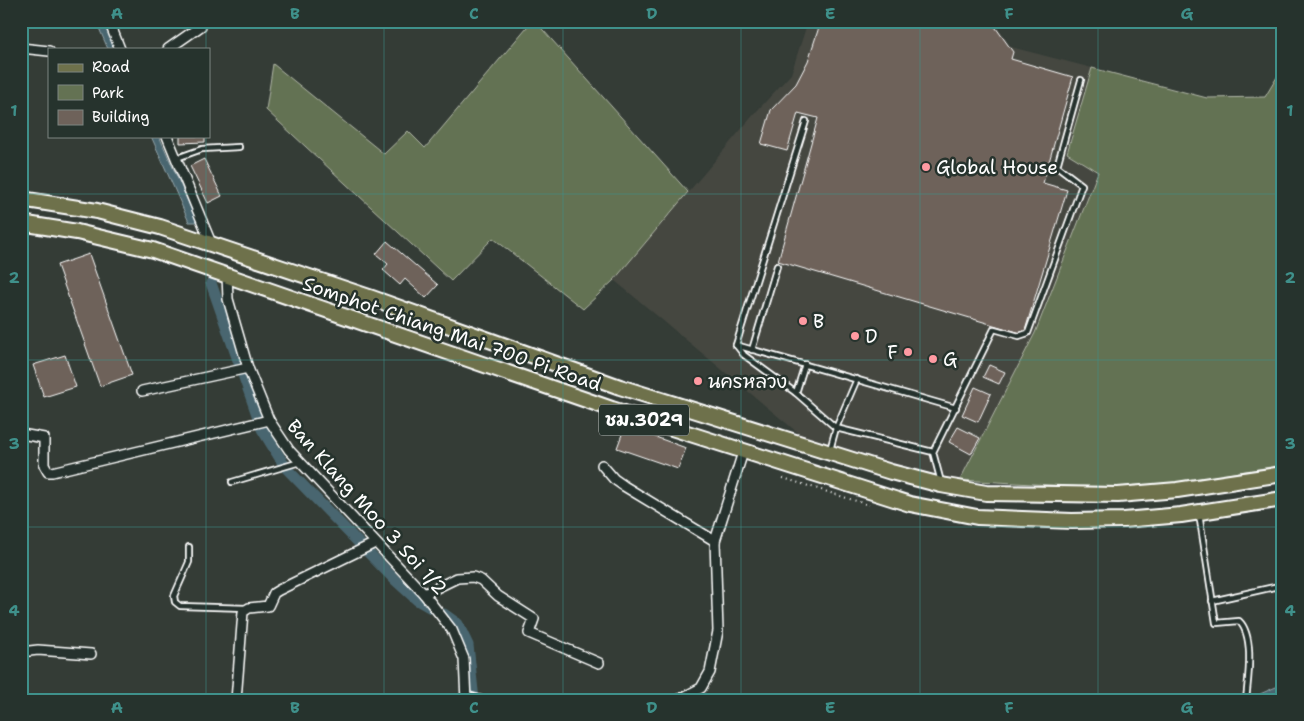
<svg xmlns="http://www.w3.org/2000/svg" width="1304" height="721" font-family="'Shantell Sans','Playpen Sans Thai',sans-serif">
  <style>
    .built { fill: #454741 }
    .green { fill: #647253; stroke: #b2b8a9 }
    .water { fill: #49666f; stroke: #92a3a9 }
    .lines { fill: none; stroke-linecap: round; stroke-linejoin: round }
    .canal { stroke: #49666f; stroke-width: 11 }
    .building { fill: #6e625a; stroke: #fff }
    .service-casing { stroke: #fff; stroke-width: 8 }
    .minor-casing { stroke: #fff; stroke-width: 12 }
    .primary-casing { stroke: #fff; stroke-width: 18 }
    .path { stroke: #fff; stroke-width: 2; stroke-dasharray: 1 4; stroke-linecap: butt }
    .service { stroke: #26332d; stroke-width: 4.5 }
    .minor { stroke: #26332d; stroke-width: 9 }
    .primary { stroke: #6e714b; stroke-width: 14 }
    .grid { fill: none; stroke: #3f918b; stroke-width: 1; stroke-opacity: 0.55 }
    .poi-dot { fill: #ff9aa2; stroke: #26332d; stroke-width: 2 }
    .labels { text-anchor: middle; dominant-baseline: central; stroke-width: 5; stroke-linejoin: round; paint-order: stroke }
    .shield { fill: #26332d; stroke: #bec2c0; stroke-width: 1 }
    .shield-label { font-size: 18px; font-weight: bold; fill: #fff }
    .poi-label { font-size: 19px; fill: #fff; stroke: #26332d; text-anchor: start }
    .street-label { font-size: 19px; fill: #fff; stroke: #26332d }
    .neatline { fill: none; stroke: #3f918b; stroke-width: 2 }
    .grid-label { font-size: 16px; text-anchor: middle; font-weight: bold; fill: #3f918b }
  </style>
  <rect width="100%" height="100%" fill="#343c36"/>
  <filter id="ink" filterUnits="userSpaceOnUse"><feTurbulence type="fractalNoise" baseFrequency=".02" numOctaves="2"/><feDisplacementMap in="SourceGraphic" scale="10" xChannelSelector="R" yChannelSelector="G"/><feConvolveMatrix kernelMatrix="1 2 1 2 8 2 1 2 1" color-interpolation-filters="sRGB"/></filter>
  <g filter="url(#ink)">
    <!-- built -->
    <polygon class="built" points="808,21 993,21 1011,47 1092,68 1067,153 1098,172 1035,333 960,480 888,462 803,437 614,280 756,112 791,74"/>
    <!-- green -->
    <g class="green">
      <polygon points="532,21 535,21 688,192 614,280 583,309 493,238 451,281 266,110 273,64 384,154 408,131 425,148"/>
      <polygon points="1283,67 1283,465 1179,482 1106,488 960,480 1035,333 1098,172 1067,153 1092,68 1207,98 1265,97"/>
    </g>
    <!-- water -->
    <g class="water">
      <polygon points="96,21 105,21 117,49 108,49"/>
      <polygon points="151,136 159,136 197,222 189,222"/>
      <polygon points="1283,684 1283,700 1263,700 1260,694"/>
    </g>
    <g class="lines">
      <!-- canal -->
      <g class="canal">
        <polyline points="211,283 262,429 286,468 395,580 417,600 431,608"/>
        <polyline points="444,614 458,624 468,645 474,700"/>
      </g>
    </g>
    <!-- building -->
    <g class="building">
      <polygon points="821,21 991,21 1013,52 1011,59 1073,77 1043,183 1067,190 1024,334 778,261 818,118 798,113 787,151 761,144 771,110 796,84 808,61"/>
      <polygon points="180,136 205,136 205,142 180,143"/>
      <polygon points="204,159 222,196 208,203 190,166"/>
      <polygon points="387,241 438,285 426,298 405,279 400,285 383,270 388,264 376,254"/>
      <polygon points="89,254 132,375 100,386 57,265"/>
      <polygon points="65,355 76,387 44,397 33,365"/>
      <polygon points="989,365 1005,372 999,384 983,377"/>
      <polygon points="975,387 991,394 978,422 962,415"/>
      <polygon points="625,426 686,448 678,469 617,448"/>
      <polygon points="958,427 980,438 971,454 949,442"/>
    </g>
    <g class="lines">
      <!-- service casing -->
      <g class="service-casing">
        <g id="service">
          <polyline points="177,158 202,149 239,147"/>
          <polyline points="736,345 806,121"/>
          <polyline points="736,345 956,408"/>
          <polyline points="737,346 744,355 796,393 836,428 830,450"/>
          <polyline points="752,350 777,266"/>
          <polyline points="857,379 836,428 933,452"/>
          <polyline points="796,393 805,364"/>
          <polyline points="232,482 300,462"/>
          <polyline points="941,482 933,452 994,329 1019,336 1028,333 1082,185 1057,166 1081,80"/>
          <path d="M1199 514 1216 623 1239 621C1255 636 1248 679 1246 700"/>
          <polyline points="189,547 189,562 174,596 175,602 180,606 247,608"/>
          <polyline points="1212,601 1283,585"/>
          <polyline points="466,694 486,700"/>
        </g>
      </g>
      <!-- minor casing -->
      <g class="minor-casing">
        <g id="minor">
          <polyline points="109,21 120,49"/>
          <polyline points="21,48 49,51"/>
          <polyline points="168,49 201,26 204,21"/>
          <polyline points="167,136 211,243"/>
          <polyline points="227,275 228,299 248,368 269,420 289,450 424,594 452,630 464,659 466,700"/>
          <polyline points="142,391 248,368"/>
          <polyline points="21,434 44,438 44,465 48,472 52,472 269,420"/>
          <polyline points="602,465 614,479 624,486 715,541"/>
          <polyline points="424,594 457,578 473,577 481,580 498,596 534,619 529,633 599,663"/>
          <polyline points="21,652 38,650 91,654"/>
          <polyline points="236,700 243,612 249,608 268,606 274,593 279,590 375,543"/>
          <polyline points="678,700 701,688 710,672 718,631 715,541 743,452"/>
        </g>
      </g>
      <!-- primary casing -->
      <g class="primary-casing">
        <g id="primary">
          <polyline points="21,199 97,211 160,227 372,298 620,387 891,472 941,485 986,493 1118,495 1177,490 1283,474"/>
          <polyline points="21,223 77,232 153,250 612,409 910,504 977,517 1072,521 1124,520 1181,515 1283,499"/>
        </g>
      </g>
      <!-- path -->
      <polyline class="path" points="783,478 869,505"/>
      <!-- service -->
      <use href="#service" class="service"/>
      <!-- minor -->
      <use href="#minor" class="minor"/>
      <!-- primary -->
      <use href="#primary" class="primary"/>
    </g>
  </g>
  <!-- grid -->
  <path class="grid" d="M206 21V49M384 21V700M563 21V700M741 21V700M920 21V700M1098 21V700M206 136V700M21 194H1283M21 360H1283M21 527H1283"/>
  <!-- markers -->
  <g class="poi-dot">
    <circle cx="926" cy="167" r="5"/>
    <circle cx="803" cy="321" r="5"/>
    <circle cx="855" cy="336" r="5"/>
    <circle cx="908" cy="352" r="5"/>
    <circle cx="933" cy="359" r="5"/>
    <circle cx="698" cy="381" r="5"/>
  </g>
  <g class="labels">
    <!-- shield labels -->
    <rect class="shield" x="599" y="404.5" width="90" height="31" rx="4"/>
    <g class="shield-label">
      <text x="644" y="420">ชม.3029</text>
    </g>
    <!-- poi labels -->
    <g class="poi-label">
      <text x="936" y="167">Global House</text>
      <text x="813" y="321">B</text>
      <text x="865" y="336">D</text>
      <text x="898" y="352" text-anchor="end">F</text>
      <text x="943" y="359">G</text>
      <text x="708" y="381">นครหลวง</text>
    </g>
    <!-- street labels -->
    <g class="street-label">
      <text transform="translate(452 334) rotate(19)">Somphot Chiang Mai 700 Pi Road</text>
      <text transform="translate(367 507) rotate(48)">Ban Klang Moo 3 Soi 1/2</text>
    </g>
  </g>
  <!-- margin -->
  <rect width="1304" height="721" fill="none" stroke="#26332d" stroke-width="55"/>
  <!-- legend -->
  <rect x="48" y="48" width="162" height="90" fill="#26332d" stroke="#7d8581"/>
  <rect x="58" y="64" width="25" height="8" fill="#6e714b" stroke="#7d8581"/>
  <text x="92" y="72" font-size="15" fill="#ffffff">Road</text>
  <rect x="58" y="85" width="25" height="15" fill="#647253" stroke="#7d8581"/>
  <text x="92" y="98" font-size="15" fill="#ffffff">Park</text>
  <rect x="58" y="110" width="25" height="15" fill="#6e625a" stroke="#7d8581"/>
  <text x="92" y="122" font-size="15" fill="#ffffff">Building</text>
  <rect x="28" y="28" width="1248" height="666" class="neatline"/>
  <g class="grid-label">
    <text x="117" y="19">A</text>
    <text x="295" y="19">B</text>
    <text x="474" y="19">C</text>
    <text x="652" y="19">D</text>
    <text x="830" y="19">E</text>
    <text x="1009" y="19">F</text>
    <text x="1187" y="19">G</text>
    <text x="14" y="116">1</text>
    <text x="1290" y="116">1</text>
    <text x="14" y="283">2</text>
    <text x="1290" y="283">2</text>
    <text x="14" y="449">3</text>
    <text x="1290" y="449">3</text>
    <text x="14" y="616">4</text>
    <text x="1290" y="616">4</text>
    <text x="117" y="713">A</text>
    <text x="295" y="713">B</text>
    <text x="474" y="713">C</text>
    <text x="652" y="713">D</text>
    <text x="830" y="713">E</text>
    <text x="1009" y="713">F</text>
    <text x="1187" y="713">G</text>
  </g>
</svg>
